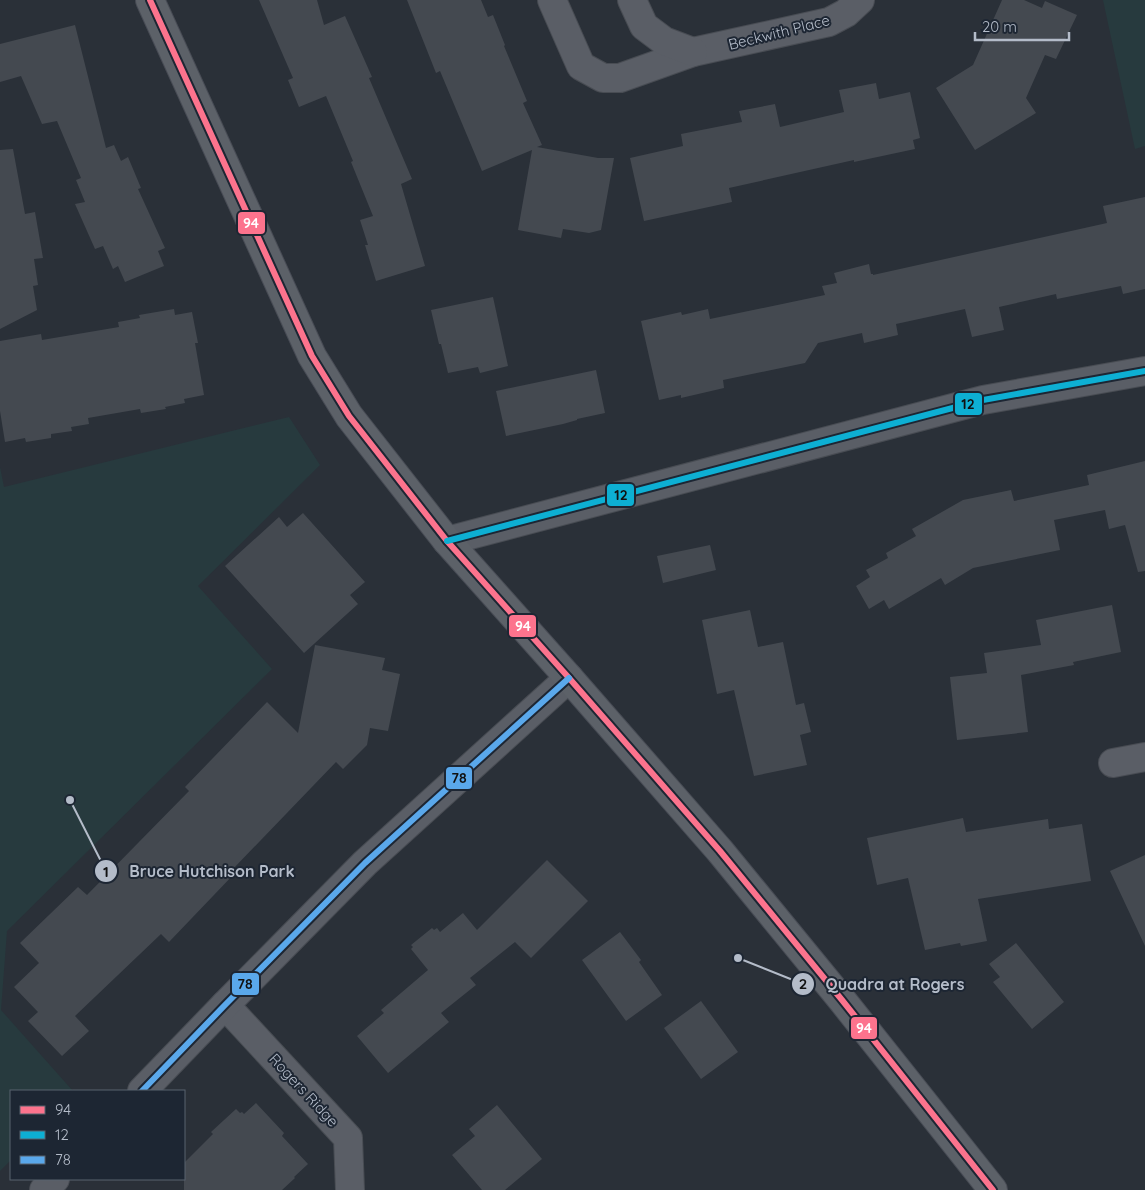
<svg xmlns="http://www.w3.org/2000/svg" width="1145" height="1190" font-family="Quicksand,sans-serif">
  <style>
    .green { fill: #273a3e }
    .building { fill: #444950 }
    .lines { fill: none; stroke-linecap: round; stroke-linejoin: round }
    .minor-casing { stroke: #484c53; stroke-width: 30 }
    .major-casing { stroke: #484c55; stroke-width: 30 }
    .minor { stroke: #5a5e66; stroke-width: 28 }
    .major { stroke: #5c6168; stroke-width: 28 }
    .bus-1-casing { stroke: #1d2633; stroke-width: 10 }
    .bus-2-casing { stroke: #1d2633; stroke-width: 10 }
    .bus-3-casing { stroke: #1d2633; stroke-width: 10 }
    .bus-1 { stroke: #fc738d; stroke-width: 6 }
    .bus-2 { stroke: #0dafd3; stroke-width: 6 }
    .bus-3 { stroke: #5aa8eb; stroke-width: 6 }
    .labels { text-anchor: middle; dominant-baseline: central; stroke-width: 4; stroke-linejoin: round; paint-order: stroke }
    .street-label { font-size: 15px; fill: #b4bcc9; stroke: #1d2633 }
    .leader { fill: none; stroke: #b4bcc9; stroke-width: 2 }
    .callout-dot { fill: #b4bcc9; stroke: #1d2633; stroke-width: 2 }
    .mark-label { font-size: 15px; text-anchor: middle; font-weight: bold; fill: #111 }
    .callout-label { font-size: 16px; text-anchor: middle; font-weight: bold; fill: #b4bcc9; stroke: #1d2633; stroke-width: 4; stroke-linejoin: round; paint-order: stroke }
    .line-badge { stroke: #1d2633; stroke-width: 2 }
    .badge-label { font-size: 14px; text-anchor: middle; font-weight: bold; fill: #fff }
    .pale-badge-label { font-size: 14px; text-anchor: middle; font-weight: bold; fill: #111 }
  </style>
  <rect width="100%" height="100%" fill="#2a3038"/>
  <!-- green -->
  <g class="green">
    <polygon points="1103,0 1145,0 1145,146 1135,149"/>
    <polygon points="289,417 320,465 198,586 272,669 7,931 1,1010 73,1091 11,1091 11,1160 0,1171 0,467 4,487"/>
  </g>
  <!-- building -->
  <g class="building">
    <polygon points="259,0 317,0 324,25 345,16 372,77 369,78 412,179 401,184 425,266 376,281 365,245 368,245 360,220 373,216 351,162 353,161 326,96 299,107 288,80 293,78"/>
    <polygon points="407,0 481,0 488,17 493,15 505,45 504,46 527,101 523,103 542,145 537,147 598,158 614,158 601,230 589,233 563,229 561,238 518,230 532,150 482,171 440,71 436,73"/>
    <polygon points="1002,0 1024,0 1042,8 1045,1 1077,15 1056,59 1045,55 1026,98 1036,113 975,150 936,88 973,65"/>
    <polygon points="75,25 106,148 114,145 121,161 128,157 141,188 138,189 165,248 158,251 164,266 125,282 118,266 113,269 103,246 95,249 75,204 85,202 76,180 81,178 57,121 42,124 21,76 0,82 0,44"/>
    <polygon points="876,83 879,99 910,92 920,138 913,140 915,149 854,162 854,160 729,188 732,202 644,221 630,158 683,146 681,134 742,122 739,111 775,104 780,127 844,112 839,90"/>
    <polygon points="13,149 25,214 35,212 43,258 34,259 38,285 33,286 37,310 0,329 0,150"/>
    <polygon points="1145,197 1145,289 1123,294 1121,286 1057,299 1056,294 999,307 1004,330 972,337 965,309 896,324 898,335 864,343 862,333 818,343 805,363 723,380 724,388 681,398 681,395 659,400 641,321 681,312 682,315 708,309 710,319 825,295 822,286 837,283 834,273 869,264 871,274 873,274 873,275 1107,223 1103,206"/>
    <polygon points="493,297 508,366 480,373 478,367 448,373 441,344 439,344 431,310"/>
    <polygon points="174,309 175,315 192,312 198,343 195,343 204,395 184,399 185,403 165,407 166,409 141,413 140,409 88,418 89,424 71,427 72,431 51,434 51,438 26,442 25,438 5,442 0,411 0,341 41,334 42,340 119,327 118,322 140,318 139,315"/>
    <polygon points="596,370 605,413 577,419 577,420 563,424 506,436 496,391"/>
    <polygon points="1145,461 1145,571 1138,572 1125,525 1109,529 1105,510 1054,520 1060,550 973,568 945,585 941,578 889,609 884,600 869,609 856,586 870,577 866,570 888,558 886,553 916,536 912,529 963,500 1011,490 1014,501 1089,485 1087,475"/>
    <polygon points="303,513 365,582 350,595 358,604 304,653 225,566 279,517 287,527"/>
    <polygon points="710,545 716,570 663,583 657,556"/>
    <polygon points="1112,605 1121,652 1073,662 1074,665 1021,675 1028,732 957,740 950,677 987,673 984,653 1041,645 1036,620"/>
    <polygon points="750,610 758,647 783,642 796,705 804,703 811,732 800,735 807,765 754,776 734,690 717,694 702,620"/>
    <polygon points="315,645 385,658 382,670 400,674 388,731 370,728 367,745 343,769 336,762 232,870 235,873 169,942 161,934 75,1016 89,1031 62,1056 28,1021 38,1012 14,987 39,963 20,943 78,887 87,895 189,791 185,787 267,702 298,733"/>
    <polygon points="963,818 966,832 1048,819 1049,829 1082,824 1091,881 978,899 987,941 961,946 960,943 925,950 908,878 877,885 867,838"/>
    <polygon points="1145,855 1145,946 1110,871"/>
    <polygon points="547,860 588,901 531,958 515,942 470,978 476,985 441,1013 449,1022 388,1073 357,1036 384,1013 381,1010 428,970 411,949 413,947 411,945 432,928 434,930 437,928 440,932 463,913 477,930"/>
    <polygon points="620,932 641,960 639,962 662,995 626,1021 582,960"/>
    <polygon points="1016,943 1064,1002 1032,1029 993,982 1000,977 989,964"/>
    <polygon points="701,1001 738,1052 701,1079 664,1028"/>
    <polygon points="256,1103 284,1133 282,1136 308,1164 294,1177 295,1178 282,1190 184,1190 184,1163 213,1134 211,1132 236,1109 240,1113 242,1112 244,1114"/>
    <polygon points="497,1105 542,1159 505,1190 482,1190 452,1155 475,1136 469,1129"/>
  </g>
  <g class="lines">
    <!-- minor casing -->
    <g class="minor-casing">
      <g id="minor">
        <polyline points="552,0 581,66 603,78 620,78 693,52 829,22 846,13 860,0"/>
        <polyline points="632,0 644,26 664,41 693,52"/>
        <polyline points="447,541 983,400 1145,371"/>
        <polyline points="1113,763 1145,757"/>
        <polyline points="225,1005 348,1138 350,1190"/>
        <polyline points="142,1091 225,1005 365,863 569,678"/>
        <polyline points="44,1190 55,1179"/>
      </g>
    </g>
    <!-- major casing -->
    <g class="major-casing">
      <polyline id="major" points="150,0 312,356 349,416 447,541 569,678 720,851 842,1000 993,1190"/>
    </g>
    <!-- minor -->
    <use href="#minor" class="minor"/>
    <!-- major -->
    <use href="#major" class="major"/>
    <!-- bus-1 casing -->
    <g class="bus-1-casing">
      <polyline id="bus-1" points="150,0 312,356 349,416 447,541 569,678 720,851 842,1000 993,1190"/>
    </g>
    <!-- bus-2 casing -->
    <g class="bus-2-casing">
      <polyline id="bus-2" points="447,541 983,400 1145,371"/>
    </g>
    <!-- bus-3 casing -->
    <g class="bus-3-casing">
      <polyline id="bus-3" points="142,1091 225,1005 365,863 569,678"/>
    </g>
    <!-- bus-1 -->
    <use href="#bus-1" class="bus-1"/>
    <!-- bus-2 -->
    <use href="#bus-2" class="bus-2"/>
    <!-- bus-3 -->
    <use href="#bus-3" class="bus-3"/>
  </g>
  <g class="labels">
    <!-- street labels -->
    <g class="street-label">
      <text transform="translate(779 32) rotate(-14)">Beckwith Place</text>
      <text transform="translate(304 1090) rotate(47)">Rogers Ridge</text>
    </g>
  </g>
  <!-- callouts -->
  <path class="leader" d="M70 800L106 871M738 958L803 984"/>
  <g class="callout-dot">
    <circle cx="70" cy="800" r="5"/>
    <circle cx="738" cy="958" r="5"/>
    <circle cx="106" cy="871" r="12"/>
    <circle cx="803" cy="984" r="12"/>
  </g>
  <g class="mark-label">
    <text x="106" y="877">1</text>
    <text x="803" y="989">2</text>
  </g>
  <g class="callout-label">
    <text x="212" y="877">Bruce Hutchison Park</text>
    <text x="895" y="990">Quadra at Rogers</text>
  </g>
  <g class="line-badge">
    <rect x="237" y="211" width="29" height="24" rx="5" fill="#fc738d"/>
    <rect x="954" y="392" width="29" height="24" rx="5" fill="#0dafd3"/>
    <rect x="606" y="483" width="29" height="24" rx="5" fill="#0dafd3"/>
    <rect x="508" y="614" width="29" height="24" rx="5" fill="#fc738d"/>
    <rect x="445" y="766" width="28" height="24" rx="5" fill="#5aa8eb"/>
    <rect x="231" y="972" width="29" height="24" rx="5" fill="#5aa8eb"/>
    <rect x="850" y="1016" width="28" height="24" rx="5" fill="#fc738d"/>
  </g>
  <g class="badge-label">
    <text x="251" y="228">94</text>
    <text x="523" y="631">94</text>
    <text x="864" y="1033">94</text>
  </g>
  <g class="pale-badge-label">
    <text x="968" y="409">12</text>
    <text x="621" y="500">12</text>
    <text x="459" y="783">78</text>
    <text x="245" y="989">78</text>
  </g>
  <!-- legend -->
  <rect x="10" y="1090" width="175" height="90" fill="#1d2633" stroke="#59626f"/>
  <rect x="20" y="1106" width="25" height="8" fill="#fc738d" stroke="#59626f"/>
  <text x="55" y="1115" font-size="15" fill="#b4bcc9">94</text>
  <rect x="20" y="1131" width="25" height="8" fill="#0dafd3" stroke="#59626f"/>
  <text x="55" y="1140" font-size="15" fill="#b4bcc9">12</text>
  <rect x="20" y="1156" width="25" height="8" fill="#5aa8eb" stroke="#59626f"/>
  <text x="55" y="1165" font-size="15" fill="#b4bcc9">78</text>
  <!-- scale -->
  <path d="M975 32v8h94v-8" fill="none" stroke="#b4bcc9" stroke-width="2.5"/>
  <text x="982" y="32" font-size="15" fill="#b4bcc9" stroke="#1d2633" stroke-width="4" paint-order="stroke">20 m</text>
</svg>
